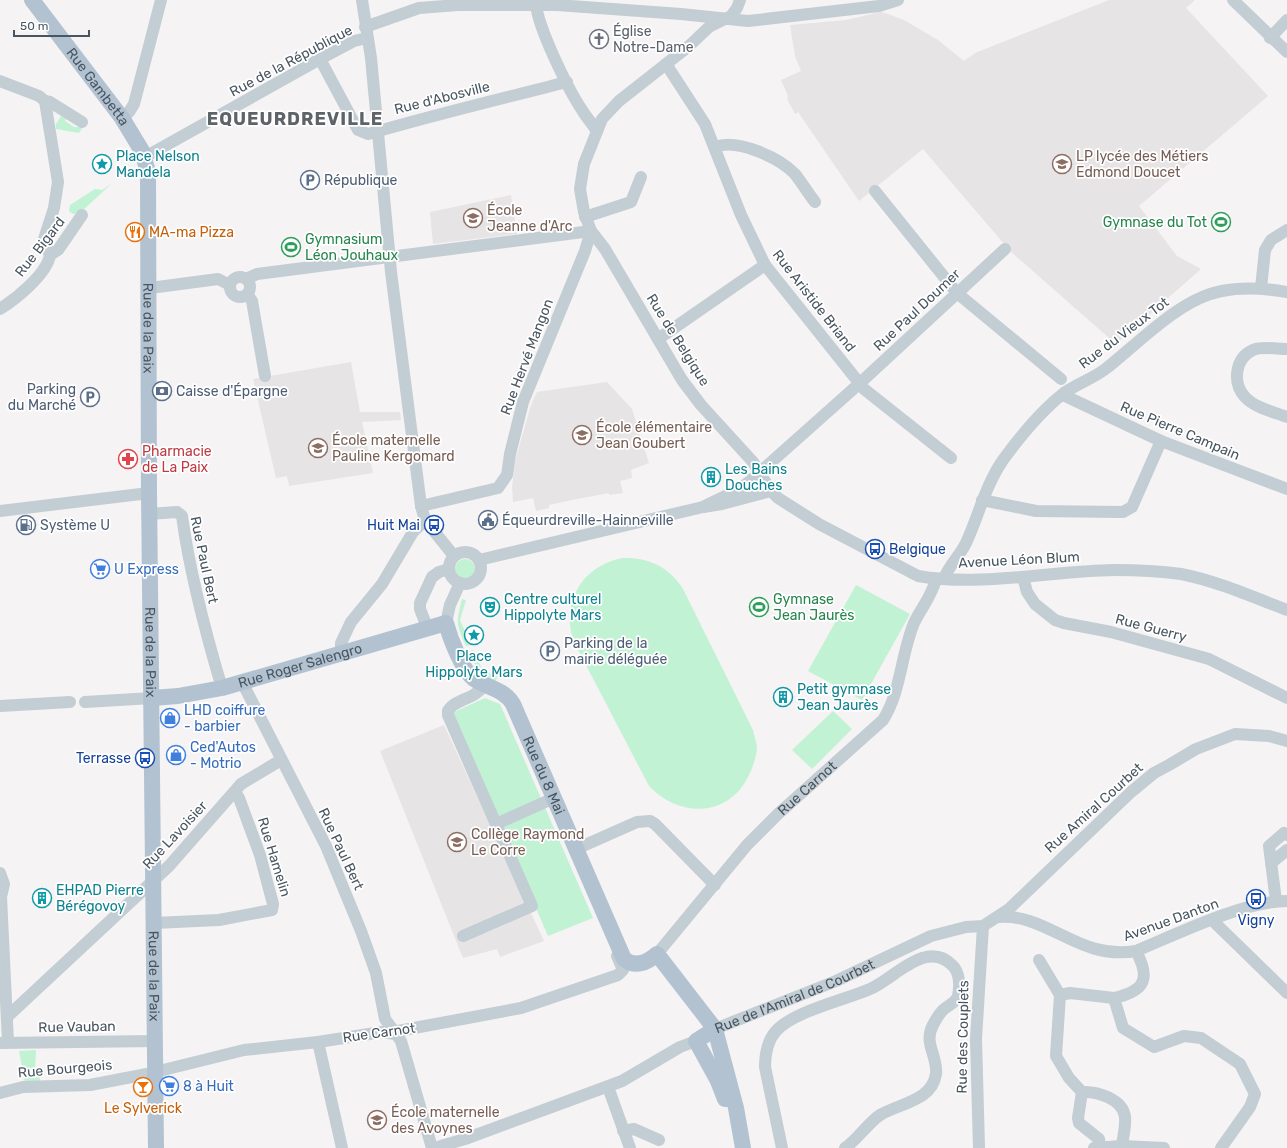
<svg xmlns="http://www.w3.org/2000/svg" width="1287" height="1148" font-family="Rubik,sans-serif">
  <style>
    .education { fill: #e6e4e5 }
    .green { fill: #c2f2d4 }
    .lines { fill: none; stroke-linecap: round; stroke-linejoin: round }
    .minor { stroke: #c3cdd4; stroke-width: 12 }
    .major { stroke: #b2c2d1; stroke-width: 16 }
    .labels { text-anchor: middle; dominant-baseline: central; stroke-width: 3.5; stroke-linejoin: round; paint-order: stroke }
    .worship-label { font-size: 14px; fill: #5b616d; stroke: #fff; text-anchor: start }
    .street-label { font-size: 14px; fill: #495661; stroke: #fff }
    .culture-label { font-size: 14px; fill: #0d838f; stroke: #fff; text-anchor: start }
    .education-label { font-size: 14px; fill: #785e54; stroke: #fff; text-anchor: start }
    .service-label { font-size: 14px; fill: #4e5e75; stroke: #fff; text-anchor: start }
    .leisure-label { font-size: 14px; fill: #27864d; stroke: #fff; text-anchor: start }
    .food-label { font-size: 14px; fill: #c56008; stroke: #fff; text-anchor: start }
    .health-label { font-size: 14px; fill: #be3a42; stroke: #fff; text-anchor: start }
    .transit-label { font-size: 14px; fill: #164399; stroke: #fff; text-anchor: end }
    .shop-label { font-size: 14px; fill: #366cbe; stroke: #fff; text-anchor: start }
    .district-label { font-size: 18px; font-weight: bold; letter-spacing: 1px; fill: #5e6368; stroke: #fff }
  </style>
  <rect width="100%" height="100%" fill="#f5f3f3"/>
  <!-- education -->
  <g class="education">
    <polygon points="1109,0 1195,0 1186,8 1268,96 1139,206 1177,256 1201,269 1116,344 1010,251 923,149 859,201 798,112 795,114 787,99 788,96 781,80 801,71 795,56 790,25 846,20 880,12 885,13 904,20 938,40 964,61 975,53"/>
    <polygon points="511,195 517,234 433,244 430,212"/>
    <polygon points="351,362 360,412 400,412 401,420 362,422 373,473 289,486 287,476 276,478 253,379"/>
    <polygon points="607,382 632,409 649,463 631,470 632,478 620,481 623,493 609,495 609,493 572,500 549,505 549,508 536,511 533,498 513,502 512,487 515,461 531,405 537,392"/>
    <polygon points="444,725 544,941 500,957 497,949 463,958 380,751"/>
  </g>
  <!-- green -->
  <g class="green">
    <polygon points="61,116 66,118 65,121 74,127 83,127 79,133 56,129 56,124"/>
    <polygon points="111,184 80,213 73,214 69,211 70,205 95,189 102,190"/>
    <path d="M622 558C648 557 667 566 682 587L753 730C754 735 756 741 757 746 757 755 753 767 749 775 729 818 679 818 649 786L574 642C560 603 582 566 622 558Z"/>
    <circle cx="465" cy="569" r="10"/>
    <polygon points="856,585 910,614 862,700 808,671"/>
    <path d="M462 599 466 600 460 620 471 645 466 646C456 624 456 622 462 599Z"/>
    <polygon points="473,650 483,671 497,676 496,681 479,673 469,652"/>
    <polygon points="485,698 500,704 593,918 548,936 452,713"/>
    <polygon points="833,711 852,729 812,769 792,750"/>
    <polygon points="36,1050 35,1072 40,1072 40,1081 25,1082 19,1051"/>
  </g>
  <g class="lines">
    <!-- minor -->
    <g class="minor">
      <polyline points="362,0 371,58 391,272 421,506 425,520 454,556"/>
      <path d="M740 0 737 8 731 16 709 27 689 46 619 101 602 119 584 164 580 189 584 212 591 231 605 249 682 380 701 405 753 462 771 491 778 498 819 524 918 576C981 587 1051 571 1114 570 1136 570 1159 571 1181 574 1217 581 1253 597 1287 610"/>
      <polyline points="1233,0 1287,52"/>
      <path d="M536 4C538 28 568 89 582 110 586 117 592 123 596 130"/>
      <polyline points="365,27 419,8 458,5 557,5 681,14 748,21 879,6 898,0"/>
      <polyline points="1270,38 1287,20"/>
      <path d="M320 59 358 130 368 134C433 115 500 99 567 82"/>
      <polyline points="666,64 705,124 741,215 765,265 864,389 951,458"/>
      <polyline points="0,81 39,96 45,101 50,102 82,122"/>
      <polyline points="45,101 58,182 54,208 44,239 50,255"/>
      <polyline points="122,118 129,112 134,104 161,0"/>
      <path d="M715 147C737 138 780 158 795 174 802 183 808 193 815 202"/>
      <polyline points="145,157 320,59 354,41 367,38"/>
      <polyline points="875,191 957,293 1061,379"/>
      <polyline points="585,217 631,202 641,177"/>
      <circle cx="240" cy="287" r="10"/>
      <polyline points="246,279 257,274 591,231 585,251 523,402 510,454 507,475 498,488 421,506"/>
      <polyline points="150,288 218,279 230,285"/>
      <polyline points="1261,288 1265,250 1271,240 1287,230"/>
      <polyline points="247,294 252,301 265,376"/>
      <path d="M0 309C16 299 47 274 50 255L58 250 82 215"/>
      <polyline points="658,339 765,265"/>
      <path d="M1287 349C1277 349 1262 346 1253 350 1235 358 1232 383 1245 397 1255 408 1274 412 1287 417"/>
      <polyline points="1063,395 1161,441 1287,489"/>
      <polyline points="982,500 1036,511 1123,512 1132,507 1161,441"/>
      <polyline points="703,507 738,490 750,481 860,383 1005,249"/>
      <polyline points="0,511 149,493"/>
      <path d="M149 514 177 512 182 516C190 575 205 631 222 688"/>
      <circle cx="465" cy="568" r="16"/>
      <polyline points="479,560 703,507 722,504 771,491"/>
      <polyline points="1023,577 1027,592 1035,604 1055,620 1064,623 1111,632 1209,659 1287,698"/>
      <path d="M944 579C948 566 960 556 966 543 979 515 985 486 1003 460 1019 438 1042 410 1064 393 1078 383 1095 378 1108 367 1134 346 1169 312 1198 299 1224 286 1258 287 1287 292"/>
      <polyline points="446,623 450,605 460,583"/>
      <polyline points="427,627 420,609 420,603 432,577 439,572 449,569"/>
      <polyline points="341,652 341,643 351,622 382,584 413,532 425,520"/>
      <polyline points="242,682 326,846 361,931 376,973 385,1019 401,1041 432,1148"/>
      <polyline points="85,702 152,698"/>
      <polyline points="0,706 70,702"/>
      <polyline points="496,824 554,798"/>
      <polyline points="576,849 637,822 650,821 655,824 715,885"/>
      <polyline points="1271,863 1287,850"/>
      <polyline points="0,873 4,884 1,897 8,1042"/>
      <polyline points="1276,901 1269,846 1284,833 1287,835"/>
      <path d="M998 917C1048 913 1078 961 1136 951 1177 934 1244 901 1287 901"/>
      <polyline points="1212,920 1287,993"/>
      <polyline points="154,923 219,920 272,910 273,904 260,855 239,798 235,792"/>
      <path d="M463 936 532 906 448 715V711C454 699 475 700 485 684"/>
      <path d="M1136 951C1151 979 1145 991 1114 998L1123 1028 1154 1047 1184 1036 1201 1038 1240 1064 1255 1094 1250 1107 1221 1148"/>
      <path id="s1" d="M657 954 747 845 778 814 883 720C901 692 901 654 914 623 921 608 932 596 936 579"/>
      <polyline points="1039,960 1060,995"/>
      <polyline points="7,1017 169,866 241,784 281,760"/>
      <path id="s2" d="M715 1029 836 981 931 936 966 927 983 926 1009 909 1131 792 1154 773 1169 765 1196 749 1235 734 1269 736 1287 741"/>
      <polyline points="318,1042 342,1148"/>
      <polyline points="1,1043 155,1041"/>
      <polyline points="608,1087 630,1148"/>
      <path d="M1082 1092C1097 1091 1123 1099 1125 1117 1126 1126 1123 1137 1122 1146"/>
      <polyline points="0,1093 23,1087 90,1085 147,1074 244,1050 318,1042 382,1032 395,1034 398,1031 521,1008 618,975 623,970 617,956 619,953"/>
      <polyline points="623,1131 634,1129 659,1140"/>
      <polyline points="1100,1147 1099,1139 1079,1123 1078,1118 1082,1092 1069,1078 1056,1056 1060,995 1070,993 1114,998"/>
      <polyline points="434,1148 465,1139 622,1081 680,1047 696,1041"/>
      <path d="M782 1148 765 1067C765 1054 767 1041 776 1031 794 1011 845 1000 870 989 894 979 926 939 952 965 960 972 960 986 958 996 956 1003 948 1005 943 1010 939 1014 936 1019 933 1025 923 1043 938 1056 936 1074 932 1101 900 1103 880 1115 867 1124 858 1139 845 1148"/>
      <polyline points="979,1148 976,1039 983,926"/>
      <polyline points="1094,1148 1122,1146 1164,1148"/>
    </g>
    <!-- major -->
    <g class="major">
      <path id="s3" d="M32 0 122 118 142 151 148 172 149 493 156 1148"/>
      <path id="s4" d="M152 698 178 696 222 688 446 623C450 638 462 670 474 679 488 688 504 689 513 704L624 959C635 968 647 963 657 954L715 1029 736 1108 743 1148"/>
      <polyline points="715,1029 696,1041 718,1081 725,1099"/>
    </g>
  </g>
  <!-- icons -->
  <defs>
    <g id="church-ring" transform="scale(1)"><circle r="9.5" fill="#fff" stroke="#6b7280" stroke-width="1.5"/><path d="M-1.2-6h2.4v3.5h3.3v2.4h-3.3V6h-2.4V-.1h-3.3v-2.4h3.3Z" fill="#6b7280"/></g>
    <g id="sight-ring" transform="scale(1)"><circle r="9.5" fill="#fff" stroke="#0f9aa8" stroke-width="1.5"/><path d="M0-6L1.8-2.2L6-1.7L2.9 1.2L3.7 5.4L0 3.3L-3.7 5.4L-2.9 1.2L-6-1.7L-1.8-2.2Z" fill="#0f9aa8"/></g>
    <g id="school-ring" transform="scale(1)"><circle r="9.5" fill="#fff" stroke="#8d6e63" stroke-width="1.5"/><path d="M0-5L7-2L0 1L-7-2ZM-4 1L0 2.5L4 1V4Q0 6-4 4Z" fill="#8d6e63"/></g>
    <g id="parking-ring" transform="scale(1)"><circle r="9.5" fill="#fff" stroke="#5c6f8a" stroke-width="1.5"/><path d="M-3.5-5.5H1a3.5 3.5 0 0 1 0 7H-1V5.5H-3.5ZM-1-3.4V-.6H.8a1.4 1.4 0 0 0 0-2.8Z" fill="#5c6f8a"/></g>
    <g id="stadium-ring" transform="scale(1)"><circle r="9.5" fill="#fff" stroke="#2e9e5b" stroke-width="1.5"/><path d="M0-5a6.5 5 0 1 0 0 10a6.5 5 0 1 0 0-10ZM-3.5-1.8h7v3.6h-7Z" fill="#2e9e5b"/></g>
    <g id="restaurant-ring" transform="scale(1)"><circle r="9.5" fill="#fff" stroke="#e8710a" stroke-width="1.5"/><path d="M-5-6h1v4h1v-4h1v4h1v-4h1v5L-1.5 .5V6h-2V.5L-5-1ZM5-6V6H3V1.5H1.5Q1.5-4 5-6Z" fill="#e8710a"/></g>
    <g id="bank-ring" transform="scale(1)"><circle r="9.5" fill="#fff" stroke="#5c6f8a" stroke-width="1.5"/><path d="M-6-4H6V4H-6ZM0-2.3a2.3 2.3 0 1 0 0 4.6a2.3 2.3 0 1 0 0-4.6Z" fill="#5c6f8a"/></g>
    <g id="pharmacy-ring" transform="scale(1)"><circle r="9.5" fill="#fff" stroke="#e0444e" stroke-width="1.5"/><path d="M-2-6h4v4h4v4h-4v4h-4v-4h-4v-4h4Z" fill="#e0444e"/></g>
    <g id="building-ring" transform="scale(1)"><circle r="9.5" fill="#fff" stroke="#0f9aa8" stroke-width="1.5"/><path d="M-4-6H4V6H1V3H-1V6H-4ZM-2.5-4.3h1.7v1.8h-1.7ZM.8-4.3h1.7v1.8H.8ZM-2.5-1h1.7V.8h-1.7ZM.8-1h1.7V.8H.8Z" fill="#0f9aa8"/></g>
    <g id="civic-ring" transform="scale(1)"><circle r="9.5" fill="#fff" stroke="#5c6f8a" stroke-width="1.5"/><path d="M-.6-6.5H3V-4.5H.6V-3L4-1V1h2V6H-6V1h2V-1L-.6-3ZM-1.2 2.5V6h2.4V2.5Z" fill="#5c6f8a"/></g>
    <g id="fuel-ring" transform="scale(1)"><circle r="9.5" fill="#fff" stroke="#5c6f8a" stroke-width="1.5"/><path d="M-5.5-6h7V0h2V4h1.3V-2.5L3-4.5l.8-.8L6-3V5H2.5V1h-1V6h-7ZM-4.2-4.7v3.2H.2V-4.7Z" fill="#5c6f8a"/></g>
    <g id="bus-ring" transform="scale(1)"><circle r="9.5" fill="#fff" stroke="#1a4fb4" stroke-width="1.5"/><path d="M-5-6H5V4H4V6H2V4H-2V6H-4V4H-5ZM-3.5-4V0h7V-4ZM-3.5 1.2v1.5H-2V1.2ZM2 1.2v1.5H3.5V1.2Z" fill="#1a4fb4"/></g>
    <g id="supermarket-ring" transform="scale(1)"><circle r="9.5" fill="#fff" stroke="#3f7fe0" stroke-width="1.5"/><path d="M-6-5.5h2.5l.6 2H6L4.5 2H-2.5L-4.4-4H-6ZM-1.5 3.2a1.3 1.3 0 1 0 .1 0ZM3 3.2a1.3 1.3 0 1 0 .1 0Z" fill="#3f7fe0"/></g>
    <g id="theatre-ring" transform="scale(1)"><circle r="9.5" fill="#fff" stroke="#0f9aa8" stroke-width="1.5"/><path d="M-5-5.5Q0-4 5-5.5V0Q5 5 0 6Q-5 5-5 0ZM-3.3-2.5H-1v1.5H-3.3ZM1-2.5H3.3v1.5H1ZM-2.8 1Q0 5.5 2.8 1Z" fill="#0f9aa8"/></g>
    <g id="shop-ring" transform="scale(1)"><circle r="9.5" fill="#fff" stroke="#3f7fe0" stroke-width="1.5"/><path d="M-5-2.5h2.3a2.7 3.5 0 0 1 5.4 0H5L5.5 6h-11ZM-1.5-2.5h3a1.5 2.3 0 0 0-3 0Z" fill="#3f7fe0"/></g>
    <g id="bar-ring" transform="scale(1)"><circle r="9.5" fill="#fff" stroke="#e8710a" stroke-width="1.5"/><path d="M-6-5H6L.8 .8V4.5H3.5V6h-7V4.5H-.8V.8Z" fill="#e8710a"/></g>
  </defs>
  <g fill-rule="evenodd">
    <use href="#church-ring" x="599" y="39"/>
    <use href="#sight-ring" x="102" y="164"/>
    <use href="#school-ring" x="1062" y="164"/>
    <use href="#parking-ring" x="310" y="180"/>
    <use href="#school-ring" x="473" y="218"/>
    <use href="#stadium-ring" x="1221" y="222"/>
    <use href="#restaurant-ring" x="135" y="232"/>
    <use href="#stadium-ring" x="291" y="247"/>
    <use href="#bank-ring" x="162" y="391"/>
    <use href="#parking-ring" x="90" y="397"/>
    <use href="#school-ring" x="582" y="435"/>
    <use href="#school-ring" x="318" y="448"/>
    <use href="#pharmacy-ring" x="128" y="459"/>
    <use href="#building-ring" x="711" y="477"/>
    <use href="#civic-ring" x="488" y="520"/>
    <use href="#fuel-ring" x="26" y="525"/>
    <use href="#bus-ring" x="434" y="525"/>
    <use href="#bus-ring" x="875" y="549"/>
    <use href="#supermarket-ring" x="100" y="569"/>
    <use href="#theatre-ring" x="490" y="607"/>
    <use href="#stadium-ring" x="759" y="607"/>
    <use href="#sight-ring" x="474" y="635"/>
    <use href="#parking-ring" x="550" y="651"/>
    <use href="#building-ring" x="783" y="697"/>
    <use href="#shop-ring" x="170" y="718"/>
    <use href="#shop-ring" x="176" y="755"/>
    <use href="#bus-ring" x="145" y="758"/>
    <use href="#school-ring" x="457" y="842"/>
    <use href="#building-ring" x="42" y="898"/>
    <use href="#bus-ring" x="1256" y="899"/>
    <use href="#supermarket-ring" x="169" y="1086"/>
    <use href="#bar-ring" x="143" y="1087"/>
    <use href="#school-ring" x="377" y="1120"/>
  </g>
  <g class="labels">
    <!-- worship labels -->
    <g class="worship-label">
      <text x="613" y="31">Église<tspan x="613" dy="16">Notre-Dame</tspan></text>
    </g>
    <!-- street labels -->
    <g class="street-label">
      <text transform="translate(291 61) rotate(-28)">Rue de la République</text>
      <text stroke="none"><textPath href="#s3" startOffset="109">Rue Gambetta</textPath></text>
      <text transform="translate(442 98) rotate(-14)">Rue d'Abosville</text>
      <text transform="translate(40 247) rotate(-52)">Rue Bigard</text>
      <text transform="translate(814 301) rotate(52)">Rue Aristide Briand</text>
      <text transform="translate(917 310) rotate(-43)">Rue Paul Doumer</text>
      <text stroke="none"><textPath href="#s3" startOffset="365">Rue de la Paix</textPath></text>
      <text transform="translate(1124 333) rotate(-37)">Rue du Vieux Tot</text>
      <text transform="translate(678 340) rotate(58)">Rue de Belgique</text>
      <text transform="translate(527 357) rotate(-69)">Rue Hervé Mangon</text>
      <text transform="translate(1180 431) rotate(23)">Rue Pierre Campain</text>
      <text transform="translate(204 560) rotate(78)">Rue Paul Bert</text>
      <text transform="translate(1019 560) rotate(-3)">Avenue Léon Blum</text>
      <text transform="translate(1151 628) rotate(15)">Rue Guerry</text>
      <text stroke="none"><textPath href="#s3" startOffset="689">Rue de la Paix</textPath></text>
      <text stroke="none"><textPath href="#s4" startOffset="152">Rue Roger Salengro</textPath></text>
      <text stroke="none"><textPath href="#s4" startOffset="492">Rue du 8 Mai</textPath></text>
      <text stroke="none"><textPath href="#s1" startOffset="224">Rue Carnot</textPath></text>
      <text transform="translate(1094 808) rotate(-42)">Rue Amiral Courbet</text>
      <text transform="translate(175 835) rotate(-47)">Rue Lavoisier</text>
      <text transform="translate(341 849) rotate(65)">Rue Paul Bert</text>
      <text transform="translate(274 857) rotate(73)">Rue Hamelin</text>
      <text transform="translate(1171 920) rotate(-20)">Avenue Danton</text>
      <text stroke="none"><textPath href="#s3" startOffset="1013">Rue de la Paix</textPath></text>
      <text stroke="none"><textPath href="#s2" startOffset="86">Rue de l'Amiral de Courbet</textPath></text>
      <text transform="translate(77 1027) rotate(-1)">Rue Vauban</text>
      <text transform="translate(379 1033) rotate(-8)">Rue Carnot</text>
      <text transform="translate(963 1037) rotate(-89)">Rue des Couplets</text>
      <text transform="translate(65 1069) rotate(-5)">Rue Bourgeois</text>
    </g>
    <!-- culture labels -->
    <g class="culture-label">
      <text x="116" y="156">Place Nelson<tspan x="116" dy="16">Mandela</tspan></text>
      <text x="725" y="469">Les Bains<tspan x="725" dy="16">Douches</tspan></text>
      <text x="504" y="599">Centre culturel<tspan x="504" dy="16">Hippolyte Mars</tspan></text>
      <text x="474" y="656" text-anchor="middle">Place<tspan x="474" dy="16">Hippolyte Mars</tspan></text>
      <text x="797" y="689">Petit gymnase<tspan x="797" dy="16">Jean Jaurès</tspan></text>
      <text x="56" y="890">EHPAD Pierre<tspan x="56" dy="16">Bérégovoy</tspan></text>
    </g>
    <!-- education labels -->
    <g class="education-label">
      <text x="1076" y="156">LP lycée des Métiers<tspan x="1076" dy="16">Edmond Doucet</tspan></text>
      <text x="487" y="210">École<tspan x="487" dy="16">Jeanne d'Arc</tspan></text>
      <text x="596" y="427">École élémentaire<tspan x="596" dy="16">Jean Goubert</tspan></text>
      <text x="332" y="440">École maternelle<tspan x="332" dy="16">Pauline Kergomard</tspan></text>
      <text x="471" y="834">Collège Raymond<tspan x="471" dy="16">Le Corre</tspan></text>
      <text x="391" y="1112">École maternelle<tspan x="391" dy="16">des Avoynes</tspan></text>
    </g>
    <!-- service labels -->
    <g class="service-label">
      <text x="324" y="180">République</text>
      <text x="76" y="389" text-anchor="end">Parking<tspan x="76" dy="16">du Marché</tspan></text>
      <text x="176" y="391">Caisse d'Épargne</text>
      <text x="502" y="520">Équeurdreville-Hainneville</text>
      <text x="40" y="525">Système U</text>
      <text x="564" y="643">Parking de la<tspan x="564" dy="16">mairie déléguée</tspan></text>
    </g>
    <!-- leisure labels -->
    <g class="leisure-label">
      <text x="1207" y="222" text-anchor="end">Gymnase du Tot</text>
      <text x="305" y="239">Gymnasium<tspan x="305" dy="16">Léon Jouhaux</tspan></text>
      <text x="773" y="599">Gymnase<tspan x="773" dy="16">Jean Jaurès</tspan></text>
    </g>
    <!-- food labels -->
    <g class="food-label">
      <text x="149" y="232">MA-ma Pizza</text>
      <text x="143" y="1108" text-anchor="middle">Le Sylverick</text>
    </g>
    <!-- health labels -->
    <g class="health-label">
      <text x="142" y="451">Pharmacie<tspan x="142" dy="16">de La Paix</tspan></text>
    </g>
    <!-- transit labels -->
    <g class="transit-label">
      <text x="420" y="525">Huit Mai</text>
      <text x="889" y="549" text-anchor="start">Belgique</text>
      <text x="131" y="758">Terrasse</text>
      <text x="1256" y="920" text-anchor="middle">Vigny</text>
    </g>
    <!-- shop labels -->
    <g class="shop-label">
      <text x="114" y="569">U Express</text>
      <text x="184" y="710">LHD coiffure<tspan x="184" dy="16">- barbier</tspan></text>
      <text x="190" y="747">Ced'Autos<tspan x="190" dy="16">- Motrio</tspan></text>
      <text x="183" y="1086">8 à Huit</text>
    </g>
    <!-- district labels -->
    <g class="district-label">
      <text x="295" y="119">EQUEURDREVILLE</text>
    </g>
  </g>
  <!-- scale -->
  <path d="M14 30v6h75v-6" fill="none" stroke="#495661" stroke-width="2"/>
  <text x="20" y="30" font-size="12" fill="#495661" stroke="#ffffff" stroke-width="3" paint-order="stroke">50 m</text>
</svg>
